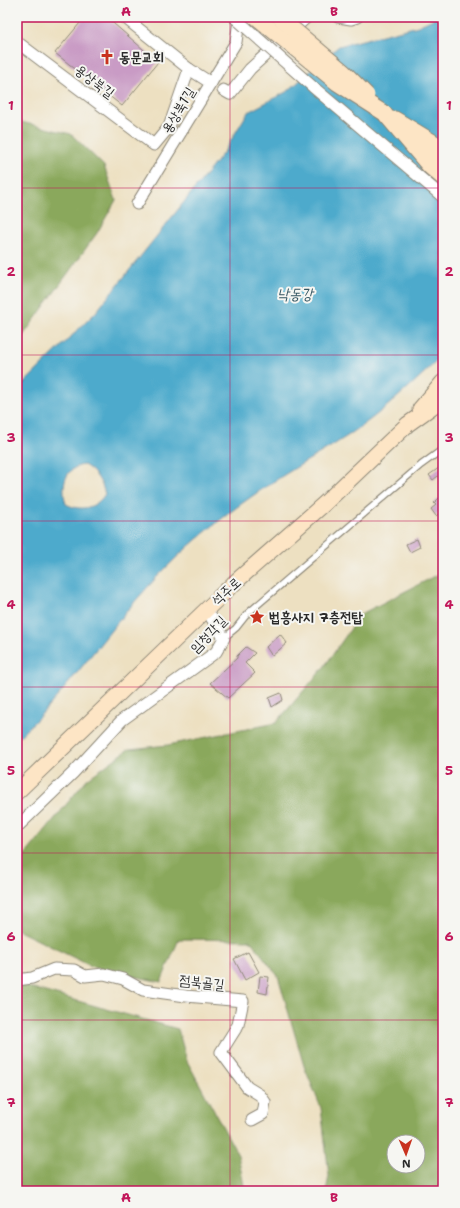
<svg xmlns="http://www.w3.org/2000/svg" width="460" height="1208" font-family="'Shantell Sans','Poor Story',sans-serif">
  <style>
    .forest { fill: #8aa85b; stroke: #5a6a43; fill-rule: evenodd }
    .water { fill: #4daacc; stroke: #3c6a7c; fill-rule: evenodd }
    .building { fill: #c99bc5 }
    .lines { fill: none; stroke-linecap: round; stroke-linejoin: round }
    .lane-casing { stroke: #8c8676; stroke-width: 8 }
    .street-casing { stroke: #8c8676; stroke-width: 13 }
    .secondary-casing { stroke: #8c8676; stroke-width: 17 }
    .lane { stroke: #fff; stroke-width: 5.5 }
    .street { stroke: #fff; stroke-width: 11 }
    .secondary { stroke: #fde5c5; stroke-width: 15 }
    .street-bridge-casing { stroke: #8c8676; stroke-width: 13; stroke-linecap: butt }
    .secondary-bridge-casing { stroke: #8c8676; stroke-width: 17; stroke-linecap: butt }
    .street-bridge { stroke: #fff; stroke-width: 11 }
    .secondary-bridge { stroke: #fde5c5; stroke-width: 15 }
    .grid { fill: none; stroke: #c2185b; stroke-width: 1; stroke-opacity: 0.55 }
    .labels { text-anchor: middle; dominant-baseline: central; stroke-width: 4; stroke-linejoin: round; paint-order: stroke }
    .poi-label { font-size: 14px; font-weight: bold; fill: #2b2b2b; stroke: #f6f6f2; text-anchor: start }
    .street-label { font-size: 14px; fill: #2b2b2b; stroke: #f6f6f2 }
    .water-label { font-size: 15px; font-style: italic; fill: #375763; stroke: #f6f6f2 }
    .neatline { fill: none; stroke: #c2185b; stroke-width: 1.5 }
    .grid-label { font-size: 13px; text-anchor: middle; font-weight: bold; fill: #c2185b }
  </style>
  <rect width="100%" height="100%" fill="#f6f6f2"/>
  <filter id="ink" filterUnits="userSpaceOnUse"><feTurbulence type="fractalNoise" baseFrequency=".025" numOctaves="2"/><feDisplacementMap in="SourceGraphic" scale="8" xChannelSelector="R" yChannelSelector="G"/><feConvolveMatrix kernelMatrix="1 2 1 2 8 2 1 2 1" color-interpolation-filters="sRGB"/></filter>
  <filter id="wash" filterUnits="userSpaceOnUse"><feTurbulence type="fractalNoise" baseFrequency=".012" numOctaves="4" result="noise"/><feDisplacementMap in="SourceGraphic" scale="16" xChannelSelector="R" yChannelSelector="G"/><feGaussianBlur stdDeviation="0.9" result="paint"/><feColorMatrix in="noise" values="0 0 0 0 0 0 0 0 0 0 0 0 0 0 0 0 0 1.4 0 .05"/><feComposite in="paint" operator="in"/></filter>
  <g filter="url(#wash)">
    <rect width="100%" height="100%" fill="#ede0c1"/>
    <!-- forest -->
    <g class="forest">
      <polygon points="17,121 71,134 104,166 116,200 97,233 17,344"/>
      <path d="M443 572V1191H326L329 1176 321 1108 304 1066 278 976 250 940 179 939 161 982 95 968 17 930V865L87 779 129 749 168 745 276 723 324 667 361 614ZM394 1142H418V1166H394Z"/>
      <polygon points="17,984 178,1029 187,1061 238,1155 245,1191 17,1191"/>
    </g>
    <!-- water -->
    <path class="water" d="M437 17H443V355C414 383 383 412 349 435 328 449 306 461 284 475 246 499 210 526 177 557 118 612 76 684 17 739V390L96 312 224 152 248 112 288 91 339 46 418 26ZM84 465C95 471 102 482 105 494 96 508 81 512 66 504 61 488 64 467 84 465Z"/>
    <g id="blocks">
      <!-- building -->
      <g class="building">
        <polygon points="85,17 106,17 158,62 122,106 55,53"/>
        <polygon points="443,465 443,472 433,480 429,475"/>
        <polygon points="439,498 443,503 443,515 441,512 436,516 431,509 436,505 434,503"/>
        <polygon points="417,539 420,547 410,552 406,544"/>
        <polygon points="280,634 287,643 272,656 266,647"/>
        <polygon points="246,647 255,653 245,663 255,673 228,698 210,683 237,658 237,656"/>
        <polygon points="281,693 283,700 272,707 269,698"/>
        <polygon points="248,952 259,972 245,980 234,959"/>
        <polygon points="260,976 269,977 267,994 258,992"/>
      </g>
    </g>
  </g>
  <g filter="url(#ink)">
    <use href="#blocks" fill-opacity="0" stroke="#8c8676" stroke-width="1"/>
    <g class="lines">
      <!-- lane casing -->
      <g class="lane-casing">
        <polyline id="lane" points="224,638 236,628 248,613 421,465 443,449"/>
      </g>
      <!-- street casing -->
      <g class="street-casing">
        <g id="street">
          <polyline points="124,17 189,69 211,83"/>
          <polyline points="338,17 351,19 357,17"/>
          <polyline points="17,42 154,145 169,127 189,69"/>
          <polyline points="223,90 230,94 250,69 307,17"/>
          <polyline points="137,204 236,42 239,21"/>
          <polyline points="17,827 73,773 122,720 216,652 224,638 206,609"/>
          <polyline points="17,980 32,978 54,969 74,970 85,976 104,974 123,979 143,990 186,996 243,1001 238,1025 221,1052 247,1087 260,1095 265,1102 263,1114 252,1120"/>
        </g>
      </g>
      <!-- secondary casing -->
      <g class="secondary-casing">
        <g id="secondary">
          <polyline points="384,113 429,166 443,178"/>
          <polyline points="395,119 443,148"/>
          <polyline points="420,143 443,163"/>
          <polyline points="420,409 443,382"/>
          <polyline points="17,792 233,584 324,504 408,424 443,399"/>
        </g>
      </g>
      <!-- lane -->
      <use href="#lane" class="lane"/>
      <!-- street -->
      <use href="#street" class="street"/>
      <!-- secondary -->
      <use href="#secondary" class="secondary"/>
      <!-- street-bridge casing -->
      <g class="street-bridge-casing">
        <polyline id="street-bridge" points="234,17 313,87 443,197"/>
      </g>
      <!-- secondary-bridge casing -->
      <g class="secondary-bridge-casing">
        <g id="secondary-bridge">
          <polyline points="256,17 337,83 384,113"/>
          <polyline points="279,17 344,72 367,95"/>
        </g>
      </g>
      <!-- street-bridge -->
      <use href="#street-bridge" class="street-bridge"/>
      <!-- secondary-bridge -->
      <use href="#secondary-bridge" class="secondary-bridge"/>
    </g>
  </g>
  <!-- grid -->
  <path class="grid" d="M230 17V1191M17 188H443M17 355H443M17 521H443M17 687H443M17 853H443M17 1020H443"/>
  <!-- icons -->
  <defs>
    <g id="church-bare" transform="scale(1.2)"><path d="M-1.2-6h2.4v3.5h3.3v2.4h-3.3V6h-2.4V-.1h-3.3v-2.4h3.3Z" fill="#c8321e" stroke="#f6f6f2" stroke-width="2.5" paint-order="stroke"/></g>
    <g id="sight-bare" transform="scale(1.2)"><path d="M0-6L1.8-2.2L6-1.7L2.9 1.2L3.7 5.4L0 3.3L-3.7 5.4L-2.9 1.2L-6-1.7L-1.8-2.2Z" fill="#c8321e" stroke="#f6f6f2" stroke-width="2.5" paint-order="stroke"/></g>
  </defs>
  <g fill-rule="evenodd">
    <use href="#church-bare" x="107" y="57"/>
    <use href="#sight-bare" x="257" y="617"/>
  </g>
  <g class="labels">
    <!-- poi labels -->
    <g class="poi-label">
      <text x="119" y="57">동문교회</text>
      <text x="269" y="617">법흥사지 7층전탑</text>
    </g>
    <!-- street labels -->
    <g class="street-label">
      <text transform="translate(95 81) rotate(37)">용상북길</text>
      <text transform="translate(178 110) rotate(-59)">용상북1길</text>
      <text transform="translate(226 591) rotate(-42)">석주로</text>
      <text transform="translate(208 634) rotate(-46)">임청각길</text>
      <text transform="translate(202 982) rotate(6)">점북골길</text>
    </g>
    <!-- water labels -->
    <g class="water-label">
      <text x="295" y="294">낙동강</text>
    </g>
  </g>
  <!-- margin -->
  <rect width="460" height="1208" fill="none" stroke="#f6f6f2" stroke-width="44"/>
  <!-- north arrow -->
  <g transform="translate(406 1154) rotate(178)"><circle r="19" fill="#f6f6f2" stroke="#a5a5a2"/>
  <path d="M0-3L7 15L0 10L-7 15Z" fill="#c8321e"/>
  <text y="-6" font-size="11" font-weight="bold" text-anchor="middle" fill="#2b2b2b">N</text>
  </g>
  <rect x="22" y="22" width="416" height="1164" class="neatline"/>
  <g class="grid-label">
    <text x="126" y="16">A</text>
    <text x="334" y="16">B</text>
    <text x="11" y="110">1</text>
    <text x="449" y="110">1</text>
    <text x="11" y="276">2</text>
    <text x="449" y="276">2</text>
    <text x="11" y="442">3</text>
    <text x="449" y="442">3</text>
    <text x="11" y="609">4</text>
    <text x="449" y="609">4</text>
    <text x="11" y="775">5</text>
    <text x="449" y="775">5</text>
    <text x="11" y="941">6</text>
    <text x="449" y="941">6</text>
    <text x="11" y="1107">7</text>
    <text x="449" y="1107">7</text>
    <text x="126" y="1202">A</text>
    <text x="334" y="1202">B</text>
  </g>
</svg>
